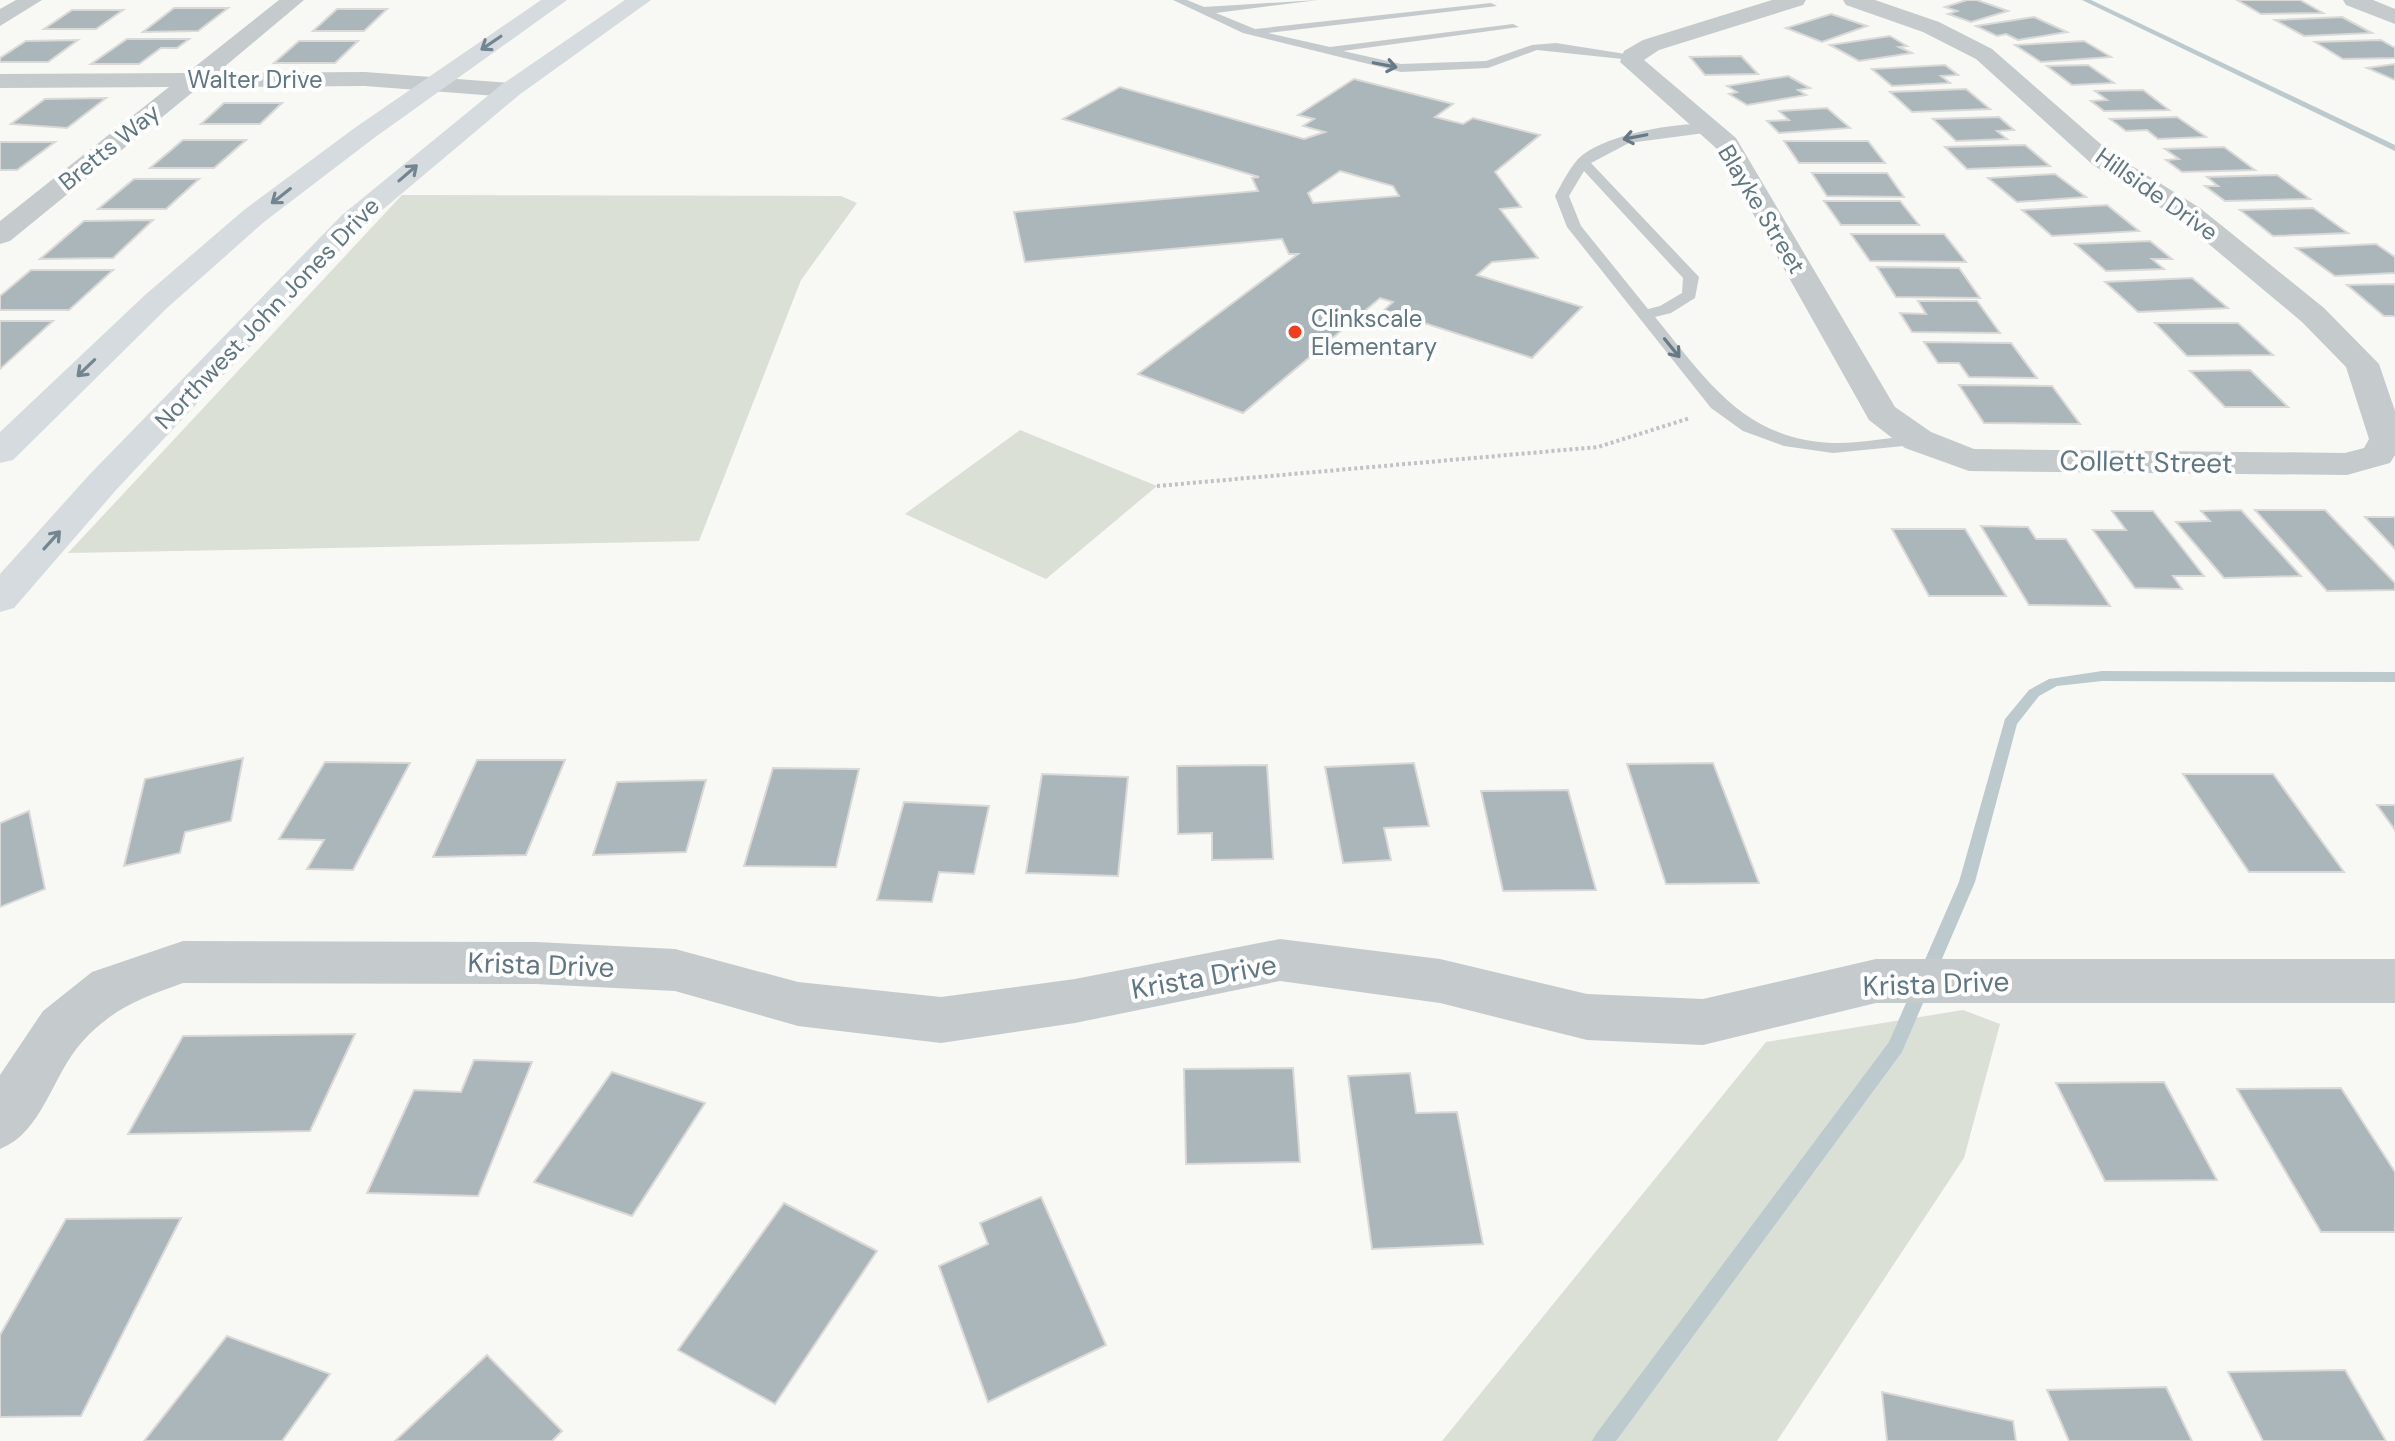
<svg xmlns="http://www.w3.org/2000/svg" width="2395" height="1441" font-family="'DM Sans',sans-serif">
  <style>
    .green { fill: #dae0d5 }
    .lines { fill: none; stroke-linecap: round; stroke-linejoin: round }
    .stream { fill: #bccace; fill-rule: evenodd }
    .building { fill: #abb6ba; stroke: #dad9d7; stroke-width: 2; fill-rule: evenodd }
    .path { stroke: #c0c3c5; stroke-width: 4; stroke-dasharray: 3 3; stroke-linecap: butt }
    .service { fill: #c5cacd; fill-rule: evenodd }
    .minor { fill: #c5cacd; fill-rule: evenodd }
    .secondary { fill: #d5dbde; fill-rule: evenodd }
    .oneway { stroke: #728590 }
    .oneway2 { stroke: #657a86 }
    .poi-dot { fill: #f23c1b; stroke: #fff; stroke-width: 3 }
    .labels { text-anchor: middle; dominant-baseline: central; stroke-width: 8; stroke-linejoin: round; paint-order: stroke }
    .far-street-label { font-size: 24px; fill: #607682; stroke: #fff }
    .far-poi-label { font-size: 24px; fill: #607682; stroke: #fff; text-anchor: start }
    .street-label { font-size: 28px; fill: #607682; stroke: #fff }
  </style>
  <rect width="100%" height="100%" fill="#f8f8f5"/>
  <!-- green -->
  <g class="green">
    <polygon points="402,195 841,196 857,203 801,280 699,541 68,553"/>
    <polygon points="1020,430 1157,486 1046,579 905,514"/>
    <polygon points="1963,1010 2000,1024 1964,1158 1777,1441 1442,1441 1766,1042"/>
  </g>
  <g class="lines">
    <!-- stream -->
    <g class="stream">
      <polygon points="2082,0 2091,0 2395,145 2395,151"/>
      <polygon points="2102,671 2395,672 2395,682 2102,681 2057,686 2039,696 2017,724 1975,882 1902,1052 1616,1441 1592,1441 1596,1434 1889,1042 1959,882 2005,719 2029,690 2049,679"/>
    </g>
  </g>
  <!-- building -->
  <g class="building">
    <polygon points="1967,0 1977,0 2008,11 1971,22 1948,14 1957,11 1945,7"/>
    <polygon points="2237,0 2300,0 2323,13 2261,14"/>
    <polygon points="174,8 228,8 198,31 143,32"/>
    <polygon points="337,9 387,9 364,31 313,31"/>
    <polygon points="72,10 123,10 96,29 44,29"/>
    <polygon points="1831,14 1867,26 1822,42 1786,28"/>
    <polygon points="2034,17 2067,32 2018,40 2006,34 1997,36 1976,26"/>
    <polygon points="2342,17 2372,33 2304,36 2275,20"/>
    <polygon points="1890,36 1907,46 1899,47 1912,53 1859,61 1830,45"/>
    <polygon points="127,39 189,39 177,48 161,48 139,64 91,64"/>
    <polygon points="78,40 48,62 0,62 0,58 26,41"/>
    <polygon points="2381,40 2395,48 2395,58 2343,59 2315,42"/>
    <polygon points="299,41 358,41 335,63 274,63"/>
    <polygon points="2084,41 2111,57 2041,62 2015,45"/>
    <polygon points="1741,56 1758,74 1705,75 1690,57"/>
    <polygon points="2395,64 2395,80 2367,68"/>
    <polygon points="1945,65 1958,75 1941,76 1950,83 1892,86 1872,69"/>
    <polygon points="2088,65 2114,83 2072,85 2047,66"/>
    <polygon points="1788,76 1810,88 1798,90 1806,95 1747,105 1729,94 1737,92 1727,86"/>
    <path d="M1354 79 1453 104 1435 117 1463 124 1473 118 1540 135 1495 172 1521 207 1500 209 1538 258 1492 262 1477 275 1582 307 1532 358 1384 310 1393 302 1380 298 1243 413 1138 374 1298 254H1289L1282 239 1025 262 1014 212 1258 191 1252 178 1259 177 1063 119 1120 87 1304 139 1325 132 1303 126 1314 119 1298 115ZM1340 171 1393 186 1399 196 1313 203 1308 193Z"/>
    <polygon points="1966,89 1990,109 1912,112 1890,92"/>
    <polygon points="2143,90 2169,110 2104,111 2091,101 2107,100 2095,91"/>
    <polygon points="106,98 67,128 11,124 45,99"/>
    <polygon points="224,103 282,103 260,124 201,124"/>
    <polygon points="1827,108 1850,128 1779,133 1767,121 1789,120 1779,111"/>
    <polygon points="1999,117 2014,130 1997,131 2007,139 1956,141 1933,119"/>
    <polygon points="2177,117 2206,137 2158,139 2147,130 2126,131 2110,119"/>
    <polygon points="183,140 246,140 214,168 150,168"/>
    <polygon points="1784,141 1868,141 1885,163 1799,163"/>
    <polygon points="0,142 55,142 17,170 0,170"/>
    <polygon points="2025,145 2050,166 1967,169 1945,147"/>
    <polygon points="2224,147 2255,170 2182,172 2166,160 2179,159 2165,149"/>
    <polygon points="1812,173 1887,173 1904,197 1827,196"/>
    <polygon points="2055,174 2086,197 2017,202 1988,178"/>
    <polygon points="2277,175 2310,199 2225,201 2205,186 2218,186 2207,177"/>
    <polygon points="134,179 199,179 166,209 98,209"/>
    <polygon points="1824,201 1900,201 1919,225 1841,225"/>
    <polygon points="2107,205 2139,231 2052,236 2022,210"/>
    <polygon points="2313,208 2348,233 2273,236 2240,210"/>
    <polygon points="153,220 113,258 40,259 84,221"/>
    <polygon points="1851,234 1944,234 1966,262 1870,261"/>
    <polygon points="2150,241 2172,259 2152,259 2164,269 2106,271 2075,244"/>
    <polygon points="2376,244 2395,257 2395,273 2335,276 2296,248"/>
    <polygon points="1877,267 1959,268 1980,298 1896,297"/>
    <polygon points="31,270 113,270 69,310 0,310 0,296"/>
    <polygon points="2192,278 2228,308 2138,312 2105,282"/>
    <polygon points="2395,284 2395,316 2384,316 2347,285"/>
    <polygon points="1918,301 1977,301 2000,333 1912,332 1900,313 1926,314"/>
    <polygon points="0,321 53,321 0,369"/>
    <polygon points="2155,323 2238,323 2273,355 2187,356"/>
    <polygon points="1924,342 2011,343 2037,378 1969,377 1959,363 1938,363"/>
    <polygon points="2250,370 2288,407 2225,407 2190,371"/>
    <polygon points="1959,385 2052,386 2080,424 1984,423"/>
    <polygon points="2241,510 2301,576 2224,578 2176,522 2210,521 2201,511"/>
    <polygon points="2255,510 2325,510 2395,583 2395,590 2327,591"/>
    <polygon points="2112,511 2153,511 2204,576 2173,576 2182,589 2135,588 2093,530 2126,530"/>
    <polygon points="2365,517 2395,517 2395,549"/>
    <polygon points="1981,526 2028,527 2036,539 2066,539 2110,606 2029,605"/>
    <polygon points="1892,529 1965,529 2006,596 1929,596"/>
    <polygon points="243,758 231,821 185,832 180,853 124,866 145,779"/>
    <polygon points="477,760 565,760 526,855 433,857"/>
    <polygon points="325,762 410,763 353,870 307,869 324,840 279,839"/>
    <polygon points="1414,763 1429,826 1384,828 1391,860 1343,863 1325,767"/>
    <polygon points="1713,763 1759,883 1666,884 1627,764"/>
    <polygon points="1267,765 1273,859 1212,860 1212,833 1178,834 1177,766"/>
    <polygon points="773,768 859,769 836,867 744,866"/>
    <polygon points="1042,774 1128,777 1118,876 1026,873"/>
    <polygon points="2183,774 2273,774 2344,872 2249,872"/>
    <polygon points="706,780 686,852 593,855 617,782"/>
    <polygon points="1568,790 1596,890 1503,891 1481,791"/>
    <polygon points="904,802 989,806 974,874 939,872 932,902 877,900"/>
    <polygon points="2377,805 2395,805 2395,830"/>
    <polygon points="29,811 45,889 0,907 0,823"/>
    <polygon points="355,1034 310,1131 128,1134 183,1036"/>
    <polygon points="474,1060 532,1062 478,1196 367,1193 414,1090 461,1092"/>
    <polygon points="1293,1068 1300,1162 1186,1164 1184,1069"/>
    <polygon points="612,1072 705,1103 632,1216 534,1182"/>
    <polygon points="1410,1073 1416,1113 1457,1112 1483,1244 1372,1249 1348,1076"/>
    <polygon points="2164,1082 2217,1180 2105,1181 2056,1083"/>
    <polygon points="2341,1088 2395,1172 2395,1232 2321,1232 2237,1089"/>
    <polygon points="1041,1197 1106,1345 988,1402 939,1266 988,1244 980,1223"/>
    <polygon points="784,1203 877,1251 775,1404 678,1350"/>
    <polygon points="181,1218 81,1416 0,1417 0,1335 66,1219"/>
    <polygon points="227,1336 330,1374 282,1441 144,1441"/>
    <polygon points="487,1355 562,1431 552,1441 395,1441"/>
    <polygon points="2345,1370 2386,1441 2263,1441 2228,1372"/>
    <polygon points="2166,1387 2192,1441 2069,1441 2047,1390"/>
    <polygon points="1882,1392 2013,1421 2016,1441 1887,1441"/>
  </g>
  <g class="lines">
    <!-- path -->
    <polyline class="path" points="1157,486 1598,447 1690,418"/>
    <!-- service -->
    <g class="service">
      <polygon points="1173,0 1187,0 1204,7 1318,0 1216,13 1255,29 1491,3 1497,6 1268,33 1330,47 1513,24 1519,27 1343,51 1401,64 1486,61 1532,45 1556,43 1638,56 1632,60 1537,50 1488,68 1401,72 1243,33"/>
      <path d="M1717 125 1718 128 1712 132 1629 143 1591 163 1699 277 1695 298 1671 313 1655 317C1706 379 1743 439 1832 443 1860 444 1890 437 1918 435L1924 436V444L1833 453 1784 446 1743 431 1711 408 1567 227 1555 196C1562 183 1569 169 1578 159 1603 134 1683 120 1717 125ZM1584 171 1683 278 1682 293 1660 306 1648 309 1581 226 1569 196Z"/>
    </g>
    <!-- minor -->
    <g class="minor">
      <polygon points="16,0 42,0 0,26 0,9"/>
      <polygon points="279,0 304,0 217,73 365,72 510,83 522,90 510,97 365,86 199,87 10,241 0,244 0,221 169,87 0,88 0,74 187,73"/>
      <polygon points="1772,0 1806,0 1803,5 1659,50 1644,60 1736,138 1895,407 1931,432 1974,449 2345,453 2364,448 2369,439 2346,367 2302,322 2180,220 2093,165 1976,59 1923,32 1846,5 1843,0 1875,0 1939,22 1992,49 2111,153 2200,208 2324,308 2379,364 2395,411 2395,455 2390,463 2347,475 1969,471 1905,448 1869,420 1716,148 1620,62 1624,51 1643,40"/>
      <polygon points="2343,0 2373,0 2395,9 2395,24 2346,5"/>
      <path d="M1280 939 1440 959 1587 994 1703 999 1876 959H2395V1003H1876L1703 1045 1587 1040 1440 1003 1280 981 1075 1023 941 1043 798 1026 675 991 536 984 183 983C141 998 113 1008 82 1042 52 1075 43 1132 0 1149V1075L43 1011 92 972 183 941 536 942 675 949 798 982 941 997 1075 979Z"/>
    </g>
    <!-- secondary -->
    <g class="secondary">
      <polygon points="541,0 567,0 374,138 264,222 167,308 13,460 0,463 0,432 145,295 244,210 356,127"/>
      <polygon points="625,0 651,0 519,95 362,227 116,490 14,608 0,612 0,574 90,474 342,215 501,85"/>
    </g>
  </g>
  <!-- one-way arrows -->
  <defs><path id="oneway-shaft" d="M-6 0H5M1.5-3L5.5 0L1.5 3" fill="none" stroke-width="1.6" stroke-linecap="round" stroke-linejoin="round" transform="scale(2)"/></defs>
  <g class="oneway">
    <use href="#oneway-shaft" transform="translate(491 43) rotate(146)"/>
    <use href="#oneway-shaft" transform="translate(408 173) rotate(-41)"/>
    <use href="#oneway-shaft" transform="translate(281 196) rotate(142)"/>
    <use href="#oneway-shaft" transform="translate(86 368) rotate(136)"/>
    <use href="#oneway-shaft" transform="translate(52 540) rotate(-48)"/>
  </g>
  <g class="oneway2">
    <use href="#oneway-shaft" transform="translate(1385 65) rotate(11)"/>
    <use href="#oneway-shaft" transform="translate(1635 137) rotate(169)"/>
    <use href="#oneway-shaft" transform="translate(1672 348) rotate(51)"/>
  </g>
  <!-- markers -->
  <circle class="poi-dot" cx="1295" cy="332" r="8"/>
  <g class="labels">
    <!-- far-street labels -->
    <g class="far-street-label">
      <text x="255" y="79">Walter Drive</text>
      <text transform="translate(109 147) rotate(-39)">Bretts Way</text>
      <text transform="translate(2157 194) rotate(35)">Hillside Drive</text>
      <text transform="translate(1762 209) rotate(59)">Blayke Street</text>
      <text transform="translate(267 313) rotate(-46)">Northwest John Jones Drive</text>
    </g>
    <!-- far-poi labels -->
    <g class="far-poi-label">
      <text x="1311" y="318">Clinkscale<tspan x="1311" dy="28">Elementary</tspan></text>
    </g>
    <!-- street labels -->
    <g class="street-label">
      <text transform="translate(2146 462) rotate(1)">Collett Street</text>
      <text transform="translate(541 965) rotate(2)">Krista Drive</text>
      <text transform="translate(1204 977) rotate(-10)">Krista Drive</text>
      <text transform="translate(1936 984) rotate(-2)">Krista Drive</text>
    </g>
  </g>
</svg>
